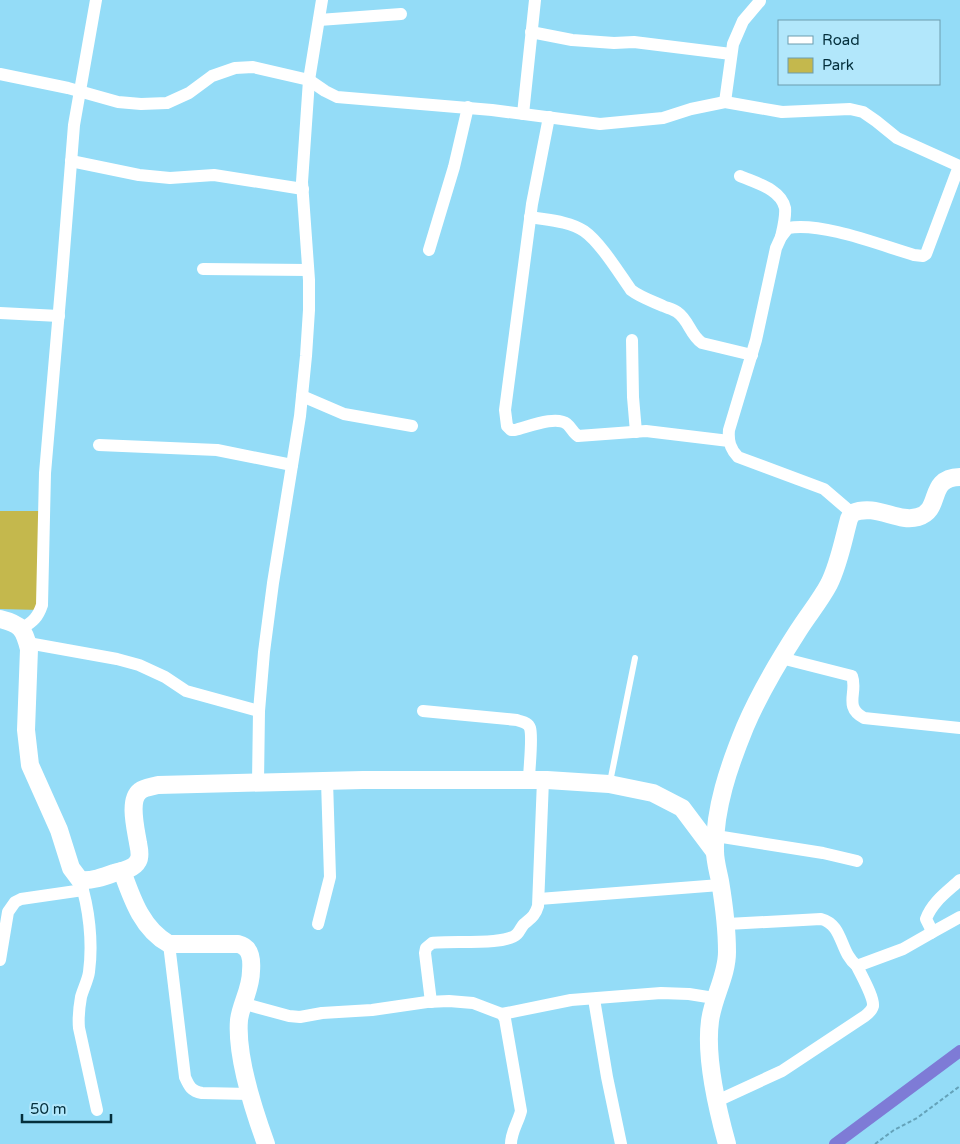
<svg xmlns="http://www.w3.org/2000/svg" width="960" height="1144" font-family="'Varela Round',sans-serif">
  <style>
    .green { fill: #c4b84d }
    .lines { fill: none; stroke-linecap: round; stroke-linejoin: round }
    .canal { stroke: #7e7bd6; stroke-width: 12 }
    .path { stroke: #64a2b9; stroke-width: 2; stroke-dasharray: 4 2.5; stroke-linecap: butt }
    .lane { stroke: #fff; stroke-width: 6 }
    .street { stroke: #fff; stroke-width: 12 }
    .secondary { stroke: #fff; stroke-width: 18 }
  </style>
  <rect width="100%" height="100%" fill="#94dcf7"/>
  <!-- green -->
  <polygon class="green" points="0,511 44,511 40,610 0,609"/>
  <g class="lines">
    <!-- canal -->
    <polyline class="canal" points="835,1144 960,1051"/>
    <!-- path -->
    <polyline class="path" points="875,1144 894,1130 917,1118 960,1086"/>
    <!-- lane -->
    <polyline class="lane" points="610,782 635,658"/>
    <!-- street -->
    <g class="street">
      <polyline points="319,20 401,14"/>
      <polyline points="531,32 572,40 614,43 634,42 731,54"/>
      <path d="M0 74 68 88 118 102 141 104 167 103 189 93 212 76 235 68 253 67 309 80 325 91 337 97 492 110 600 124 663 118 691 109 725 102 782 112 850 109 863 112 876 121 897 138 959 166 926 254 923 256 914 255C880 245 823 222 788 228L781 237 776 248 756 340 729 430C728 441 730 449 738 457L824 489 852 513"/>
      <polyline points="725,102 733,44 743,21 760,1"/>
      <polyline points="523,114 535,0"/>
      <path d="M549 117 532 204 505 410 507 426 511 430H515C528 427 556 415 567 424 571 427 573 433 578 436L646 431 729 441"/>
      <polyline points="71,161 139,175 170,178 214,175 303,189"/>
      <path d="M740 176C756 183 781 189 785 208 786 217 783 228 781 237"/>
      <path d="M530 217C547 220 569 221 584 231 600 242 619 273 631 290 640 297 652 301 663 306 667 308 673 309 677 312 689 320 690 335 702 343L752 355"/>
      <polyline points="429,250 454,167 468,107"/>
      <polyline points="203,269 308,270"/>
      <polyline points="0,313 59,316"/>
      <polyline points="632,340 633,397 636,432"/>
      <polyline points="302,396 344,414 412,426"/>
      <polyline points="99,445 217,450 292,465"/>
      <path d="M22 628C33 622 38 617 42 605L45 473 62 276 74 125 96 0"/>
      <polyline points="28,643 117,659 139,665 165,677 186,691 259,711"/>
      <path d="M781 658 852 676C858 692 843 707 864 718L960 728"/>
      <path d="M423 711 517 720C522 722 528 722 530 728 533 737 529 769 529 780"/>
      <polyline points="258,782 259,711 264,652 273,583 300,416 306,356 309,310 309,280 302,182 309,80 322,0"/>
      <polyline points="716,836 823,853 857,861"/>
      <path d="M80 880C89 908 93 942 89 972 88 980 83 989 81 997 79 1008 78 1017 79 1028L97 1110"/>
      <polyline points="539,899 720,885"/>
      <polyline points="318,924 330,877 327,781"/>
      <path d="M727 924 821 919C844 925 839 952 857 966L903 949 931 933 930 927 926 919C932 902 947 892 960 880"/>
      <polyline points="931,933 960,917"/>
      <path d="M169 944 185 1077C189 1086 191 1091 202 1093L250 1094"/>
      <polyline points="0,960 8,912 15,902 21,899 83,890"/>
      <polyline points="594,999 607,1077 621,1144"/>
      <path d="M431 1002 425 953 426 948 432 943C450 940 505 946 517 934 520 931 521 927 524 924 531 918 535 916 538 906L543 780"/>
      <path d="M245 1004 289 1016 300 1017 322 1013 372 1010 427 1002 449 1001 473 1003 502 1014 505 1019 521 1111C518 1123 511 1132 511 1144"/>
      <polyline points="502,1014 571,1000 661,993 689,994 714,998"/>
      <path d="M717 1101 782 1071 865 1016C869 1013 872 1010 873 1006 874 997 861 975 857 966"/>
    </g>
    <!-- secondary -->
    <g class="secondary">
      <path d="M0 619C21 624 24 629 29 649L26 730 30 765 59 830 71 868 80 880C92 881 103 877 114 873 122 871 134 869 138 861 141 856 139 848 138 843 136 830 128 800 140 791 145 787 152 787 158 785L363 780H547L609 784 653 793 682 808 715 852"/>
      <path d="M122 871C132 899 142 929 169 944H238C251 947 252 959 251 971 251 989 241 1004 239 1020 236 1056 254 1111 266 1144"/>
      <path d="M727 1144C717 1108 705 1058 710 1021 713 997 727 976 727 952 727 928 724 905 720 881 718 871 715 861 715 851 714 809 729 766 745 727 759 694 778 662 798 631 808 615 820 601 829 584 839 564 843 541 849 519L852 513C877 503 897 523 918 517 943 510 926 478 960 477"/>
    </g>
  </g>
  <!-- legend -->
  <rect x="778" y="20" width="162" height="65" fill="#b2e7fb" stroke="#6c9daf"/>
  <rect x="788" y="36" width="25" height="8" fill="#ffffff" stroke="#6c9daf"/>
  <text x="822" y="45" font-size="15" fill="#042f3c">Road</text>
  <rect x="788" y="58" width="25" height="15" fill="#c4b84d" stroke="#6c9daf"/>
  <text x="822" y="70" font-size="15" fill="#042f3c">Park</text>
  <!-- scale -->
  <path d="M22 1114v8h89v-8" fill="none" stroke="#042f3c" stroke-width="2.5"/>
  <text x="30" y="1114" font-size="15" fill="#042f3c" stroke="#b2e7fb" stroke-width="4" paint-order="stroke">50 m</text>
</svg>
